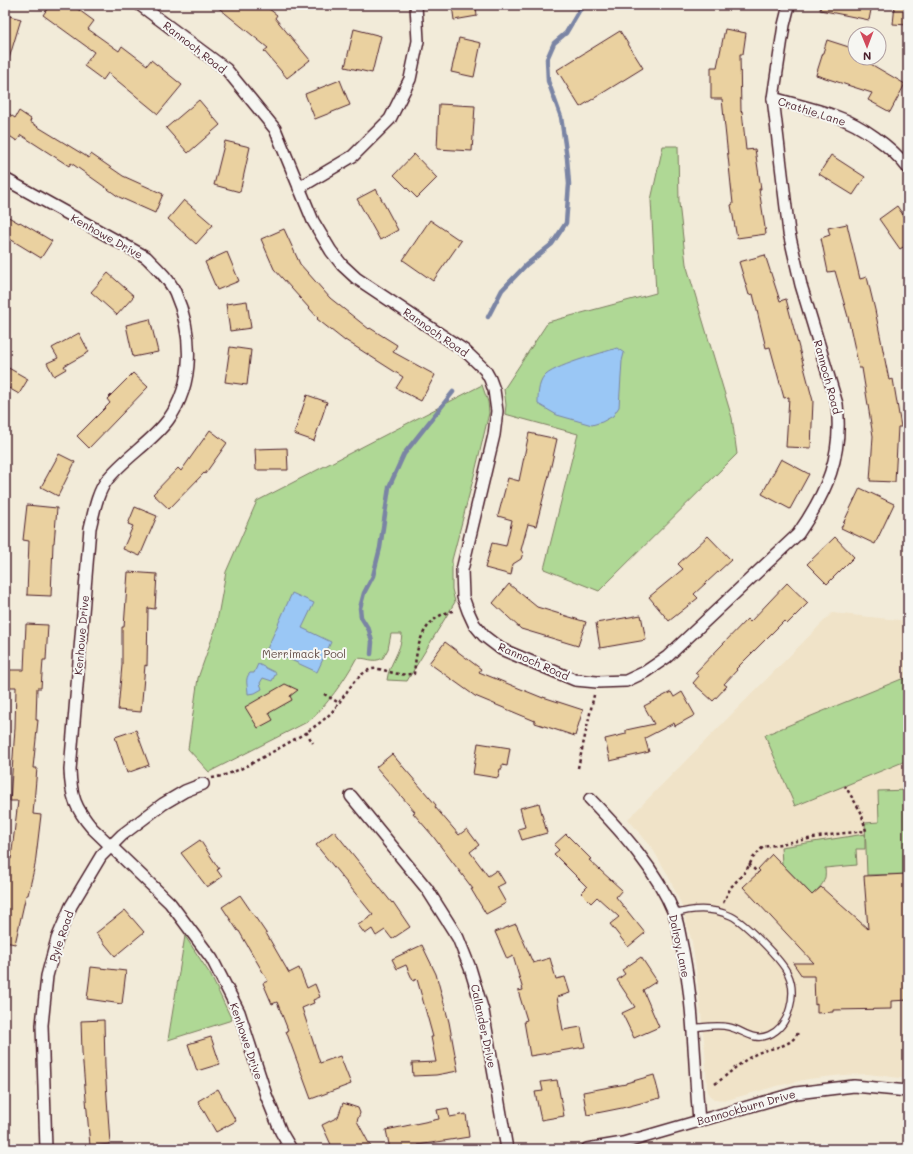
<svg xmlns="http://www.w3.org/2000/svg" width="913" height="1154" font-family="Mali,sans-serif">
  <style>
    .built { fill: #f0e3c8 }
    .green { fill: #afd895; stroke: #7c7c60 }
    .water { fill: #9ac7f5; stroke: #7a84a4 }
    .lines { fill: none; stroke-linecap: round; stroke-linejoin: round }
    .stream { stroke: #7a84a4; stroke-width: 4.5 }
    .building { fill: #ead1a0; stroke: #4a1f2b }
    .service-casing { stroke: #4a1f2b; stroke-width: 8 }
    .minor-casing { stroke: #4a1f2b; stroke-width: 14 }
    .path { stroke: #4a1f2b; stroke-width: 2.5; stroke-dasharray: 3 3; stroke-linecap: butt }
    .service { stroke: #f6f6f2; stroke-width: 5.5 }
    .minor { stroke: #f6f6f2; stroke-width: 11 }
    .labels { text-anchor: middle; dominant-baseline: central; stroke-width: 4; stroke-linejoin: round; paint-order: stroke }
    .street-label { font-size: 11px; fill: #4a1f2b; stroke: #f6f6f2 }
    .park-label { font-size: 11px; fill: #634d46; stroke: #f6f6f2 }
  </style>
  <rect width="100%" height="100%" fill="#f2ebd9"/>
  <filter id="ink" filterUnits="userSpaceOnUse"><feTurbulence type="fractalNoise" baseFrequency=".025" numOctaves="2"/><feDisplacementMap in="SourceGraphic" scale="8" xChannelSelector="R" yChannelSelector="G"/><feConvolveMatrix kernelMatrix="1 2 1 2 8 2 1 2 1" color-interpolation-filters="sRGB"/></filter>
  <g filter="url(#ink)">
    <!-- built -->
    <polygon class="built" points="832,613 908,621 908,1079 868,1074 843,1075 808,1079 777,1086 727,1100 714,1099 709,1095 707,1088 705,1050 696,968 692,942 681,904 668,875 652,848 628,819"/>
    <!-- green -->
    <g class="green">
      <polygon points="663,146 678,146 679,203 686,264 732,418 737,454 599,591 544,569 578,434 505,414 506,405 504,389 548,322 656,293 651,200"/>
      <path d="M482 385 488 402 489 413 475 472 452 560V589L455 602 407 681 387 680C389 663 401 653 402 634H391L388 649 383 658C372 664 366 656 356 659 346 678 325 708 309 721L209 772 188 749 198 678 216 627 226 572 257 501Z"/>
      <polygon points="904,678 908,688 908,760 795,806 765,735"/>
      <polygon points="908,790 908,874 867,875 865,823 879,822 878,791"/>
      <path d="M865 834V849H856L857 865 825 868C827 882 821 886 812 895L782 864 781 847Z"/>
      <polygon points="185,936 210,974 232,1020 168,1040"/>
    </g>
    <!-- water -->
    <g class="water">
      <path d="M617 348 624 353 622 361 619 407 613 416 602 422 592 425 557 415 538 404C538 396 538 384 544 377 552 366 602 353 617 348Z"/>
      <polygon points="292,593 314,603 302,628 331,642 317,672 267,649"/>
      <path d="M258 664 276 673 272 681 263 678 260 683 262 689 255 693 248 694C248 686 244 679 250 673H254Z"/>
    </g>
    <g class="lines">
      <!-- stream -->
      <g class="stream">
        <polyline points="488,317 502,290 526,265 552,244 566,223 569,184 567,158 561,117 548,81 547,59 554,43 566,33 579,11 585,5"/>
        <polyline points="371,654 372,642 369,630 361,617 360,608 364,593 373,576 380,548 389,487 404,454 453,392"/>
      </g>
    </g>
    <!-- building -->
    <g class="building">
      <polygon points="50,5 72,5 94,21 88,29 119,51 122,46 147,65 151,60 182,85 158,114 108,73 103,80 84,66 94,52 43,15"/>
      <polygon points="215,5 264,5 277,15 275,18 310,60 287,78 264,51 268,48"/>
      <polygon points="452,5 476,5 477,16 454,20"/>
      <polygon points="821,5 872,5 869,20 820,10"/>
      <polygon points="895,5 908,5 908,25 893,24"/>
      <polygon points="5,15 21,19 8,62 5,62"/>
      <polygon points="354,29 381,36 372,73 345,67"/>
      <polygon points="725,29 746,33 743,54 740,54 741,112 742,111 746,150 755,149 761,189 759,189 766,234 737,238 731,205 733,204 722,99 711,99 711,67 717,67"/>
      <polygon points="620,31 643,68 580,107 557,70"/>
      <polygon points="459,38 481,43 474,77 451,72"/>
      <polygon points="827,40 855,49 855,58 870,58 869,63 905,84 890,112 868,100 872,93 816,75"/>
      <polygon points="340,80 350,105 315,119 305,94"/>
      <polygon points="199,100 220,125 188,153 166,128"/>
      <polygon points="439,104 475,106 472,151 437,149"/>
      <polygon points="5,111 15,118 19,111 31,119 30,122 89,158 91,154 123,176 163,194 155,213 119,197 71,163 69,166 21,135 17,141 5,133"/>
      <polygon points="225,141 250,147 240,192 214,185"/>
      <polygon points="414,154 437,178 417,198 394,175"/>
      <polygon points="831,155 865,177 853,195 819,174"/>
      <polygon points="376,189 398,230 380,240 357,199"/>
      <polygon points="184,200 213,225 196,244 168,219"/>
      <polygon points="897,206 908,222 908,244 900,249 879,219"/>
      <polygon points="5,215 19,223 20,222 52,241 41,258 5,236"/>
      <polygon points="430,220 461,241 433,281 403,260"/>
      <polygon points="847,224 860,279 867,277 875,310 889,380 893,379 901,427 898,427 895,482 870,481 873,436 862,368 859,368 848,317 835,271 828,272 821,238 830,235 828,228"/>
      <polygon points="284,229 300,264 330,298 369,329 370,328 397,345 393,352 435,375 421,401 396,388 403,377 345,340 345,341 317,319 318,318 274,269 261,239"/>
      <polygon points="227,252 239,281 217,290 205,262"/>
      <polygon points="765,255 780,301 786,299 813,401 811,448 786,447 789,397 784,398 770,347 766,348 753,294 749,295 739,262"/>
      <polygon points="108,273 134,296 117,315 91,292"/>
      <polygon points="247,301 251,328 230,331 226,304"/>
      <polygon points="150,319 158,352 133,357 126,325"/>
      <polygon points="79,333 89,352 64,366 66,369 54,376 47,363 58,358 52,348"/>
      <polygon points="230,347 251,350 247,385 225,382"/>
      <polygon points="5,366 28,379 19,394 5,386"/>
      <polygon points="133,373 148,387 89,448 77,436 110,403 107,399"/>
      <polygon points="307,395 327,402 314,441 294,434"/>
      <polygon points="210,430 227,443 205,474 204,473 169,509 153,494 178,468 181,471"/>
      <polygon points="529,433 557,439 549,475 536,526 528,524 521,550 523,553 521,559 513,564 511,575 485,568 492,543 506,546 512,520 498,516 508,478 519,481"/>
      <polygon points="287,448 288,470 256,470 255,449"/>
      <polygon points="59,454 75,462 58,496 41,487"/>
      <polygon points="781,459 809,474 790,509 762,494"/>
      <polygon points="860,488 894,504 875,544 841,528"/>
      <polygon points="27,505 57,508 54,543 53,543 51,596 27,595 29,541 23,540"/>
      <polygon points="135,507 157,516 140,556 123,549 133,526 128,524"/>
      <polygon points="708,536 731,560 694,594 698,598 669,621 649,597 683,569 678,564"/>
      <polygon points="835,537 854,557 827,584 807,564"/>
      <polygon points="128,572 157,574 155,609 148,608 147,666 145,665 141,712 118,710 122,665 122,627 124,627"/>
      <polygon points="787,583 808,603 787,624 784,621 736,669 737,670 724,684 727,686 713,701 693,683 699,676 695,673 747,619 750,622"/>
      <polygon points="509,584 537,607 586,622 578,646 521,629 493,603"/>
      <polygon points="641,615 646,640 600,648 596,623"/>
      <polygon points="26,624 48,625 46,660 43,660 41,688 37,688 36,720 38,720 33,768 37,768 33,814 41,815 35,865 28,895 26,895 15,944 5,942 5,858 11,859 18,801 10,801 15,728 16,687 7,687 8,670 24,670"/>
      <polygon points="445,642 481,669 479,672 543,698 543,697 583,710 575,736 535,723 535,721 475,696 429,663"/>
      <polygon points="285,684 298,690 290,696 292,700 269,713 273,720 258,728 245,707"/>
      <polygon points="671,692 674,697 682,692 695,715 675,726 674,723 645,738 649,752 610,761 605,739 626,734 626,730 654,724 644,706"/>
      <polygon points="136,730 149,765 127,773 115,737"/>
      <polygon points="478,743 510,748 507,766 502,765 502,769 500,769 498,778 473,774"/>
      <polygon points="392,754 436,805 435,807 459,835 467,829 479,845 470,852 488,876 497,870 505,883 497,887 506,903 486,914 471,889 473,889 432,835 413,813 415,812 376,767"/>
      <polygon points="539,803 547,833 522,840 518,829 525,827 520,808"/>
      <polygon points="334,831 392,903 393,902 410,927 392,939 385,930 376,936 372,929 365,934 358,925 373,915 316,845"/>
      <polygon points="566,834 591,859 589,860 622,890 616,897 645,933 628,947 610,924 619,917 597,897 591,903 581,893 587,887 554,854 559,850 554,845"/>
      <polygon points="200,840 219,869 217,870 222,877 207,887 181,853"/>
      <polygon points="772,854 812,895 821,887 868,929 864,876 908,874 908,1000 891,1001 891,1009 833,1010 833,1012 817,1013 817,1004 815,1005 814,976 802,976 793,963 814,963 743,887 760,871 758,869"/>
      <polygon points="240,895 266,933 289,973 299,968 307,988 315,984 320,997 313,1000 314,1003 302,1008 320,1063 340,1056 351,1084 311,1099 286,1031 288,1030 277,1002 272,1004 263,983 268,981 239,931 238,931 222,907"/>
      <polygon points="125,910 144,932 115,956 96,933"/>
      <polygon points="516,924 533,963 550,958 556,979 565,977 570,993 557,997 563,1030 581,1027 585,1047 530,1056 524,1021 527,1020 518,991 523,990 513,956 507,959 495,932"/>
      <polygon points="422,945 436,974 449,1022 458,1071 436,1075 413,1076 412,1063 436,1062 431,1037 433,1037 417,979 413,981 406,965 397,969 392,959"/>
      <polygon points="641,957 657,981 643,990 659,1027 634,1038 622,1013 635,1007 617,980 625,974 622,970"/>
      <polygon points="91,967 126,971 122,1004 87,999"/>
      <polygon points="104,1020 105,1067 110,1144 90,1146 82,1052 81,1021"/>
      <polygon points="211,1037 220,1064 197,1071 188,1044"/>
      <polygon points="654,1075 660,1098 622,1108 587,1115 583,1092 626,1084 626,1083"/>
      <polygon points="557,1080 564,1116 541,1120 535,1092 543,1091 541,1082"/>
      <polygon points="218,1089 236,1121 216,1132 198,1101"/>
      <polygon points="343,1103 358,1108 360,1113 357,1121 372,1149 333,1149 322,1125 338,1117"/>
      <polygon points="448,1108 450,1117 466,1114 469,1137 418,1145 418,1147 405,1149 390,1149 386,1130 439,1119 437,1110"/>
    </g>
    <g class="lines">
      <!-- service casing -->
      <g class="service-casing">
        <path id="service" d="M674 914C693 908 712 907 731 916 744 922 782 960 788 974 797 993 790 1026 769 1035 753 1042 743 1030 729 1027 717 1024 704 1027 692 1028"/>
      </g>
      <!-- minor casing -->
      <g class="minor-casing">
        <g id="minor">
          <path d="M140 5 226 69 275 129 313 221 331 251 342 265 356 278 464 350 485 370 490 379 494 390 497 411 494 435 462 570 463 597 468 611 474 624 484 636 501 649 575 680 597 682 626 681 645 672 667 657 798 534C827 492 843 456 837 404L801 285 789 233 773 98 784 25 789 5"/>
          <path d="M773 98C793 104 815 109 835 116 861 125 891 146 908 168"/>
          <path d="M5 179 146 257C157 268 169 279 175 292 193 333 195 383 168 420 151 443 125 457 107 480 97 493 94 512 90 528L70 770C71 796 75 808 92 828L170 903 212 959 239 1012 266 1095 281 1132 291 1149"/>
          <polyline points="299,188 353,156 390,119 410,79 418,41 416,5"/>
          <polyline points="351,796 427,889 458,938 470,968 483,1011 507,1149"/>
          <path d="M590 799C622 832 656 869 674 913 679 925 680 939 683 951 694 1007 694 1064 699 1121"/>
          <polyline points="46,1149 42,1025 47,976 57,939 71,906 101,856 122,835 163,804 185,791 203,784"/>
          <polyline points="587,1149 623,1143 796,1093 854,1086 908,1091"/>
        </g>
      </g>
      <!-- path -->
      <g class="path">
        <polyline points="324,694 339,703"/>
        <polyline points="306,732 313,743"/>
        <polyline points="578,768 594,695"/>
        <path d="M212 778C236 774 255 761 276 750 295 739 316 728 331 713 343 700 353 677 369 670 378 666 389 673 399 674 404 675 409 674 414 674 416 653 419 629 438 617 443 613 450 612 456 610"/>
        <polyline points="749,864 758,873"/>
        <polyline points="723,903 731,887 746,871 753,858 763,847 836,834 866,831 861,812 845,786"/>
        <path d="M715 1084C728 1075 740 1062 754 1055 770 1046 790 1050 799 1031"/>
      </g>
      <!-- service -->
      <use href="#service" class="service"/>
      <!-- minor -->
      <use href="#minor" class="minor"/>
    </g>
  </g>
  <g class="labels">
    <!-- street labels -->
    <g class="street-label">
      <text transform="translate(195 47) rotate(38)">Rannoch Road</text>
      <text transform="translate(812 111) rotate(18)">Crathie Lane</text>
      <text transform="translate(107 236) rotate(29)">Kenhowe Drive</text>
      <text transform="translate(436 332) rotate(35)">Rannoch Road</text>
      <text transform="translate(828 377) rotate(75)">Rannoch Road</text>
      <text transform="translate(81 635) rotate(-85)">Kenhowe Drive</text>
      <text transform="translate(534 661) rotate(24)">Rannoch Road</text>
      <text transform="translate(61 936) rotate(-71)">Pyle Road</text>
      <text transform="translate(680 946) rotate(78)">Dalroy Lane</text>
      <text transform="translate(484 1026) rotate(78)">Callander Drive</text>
      <text transform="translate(247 1041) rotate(71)">Kenhowe Drive</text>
      <text transform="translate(746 1107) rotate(-16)">Bannockburn Drive</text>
    </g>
    <!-- park labels -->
    <g class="park-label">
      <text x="304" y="653">Merrimack Pool</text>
    </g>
  </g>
  <!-- margin -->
  <rect width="913" height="1154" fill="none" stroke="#f6f6f2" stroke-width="20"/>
  <rect x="10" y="10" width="893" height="1134" fill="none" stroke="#4a1f2b" stroke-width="1.5" filter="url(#ink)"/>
  <!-- north arrow -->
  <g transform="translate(867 46) rotate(179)"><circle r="19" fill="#f6f6f2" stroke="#b1a0a2"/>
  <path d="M0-3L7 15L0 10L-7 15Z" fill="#d1495b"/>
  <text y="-6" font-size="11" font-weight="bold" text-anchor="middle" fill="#4a1f2b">N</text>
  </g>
</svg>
